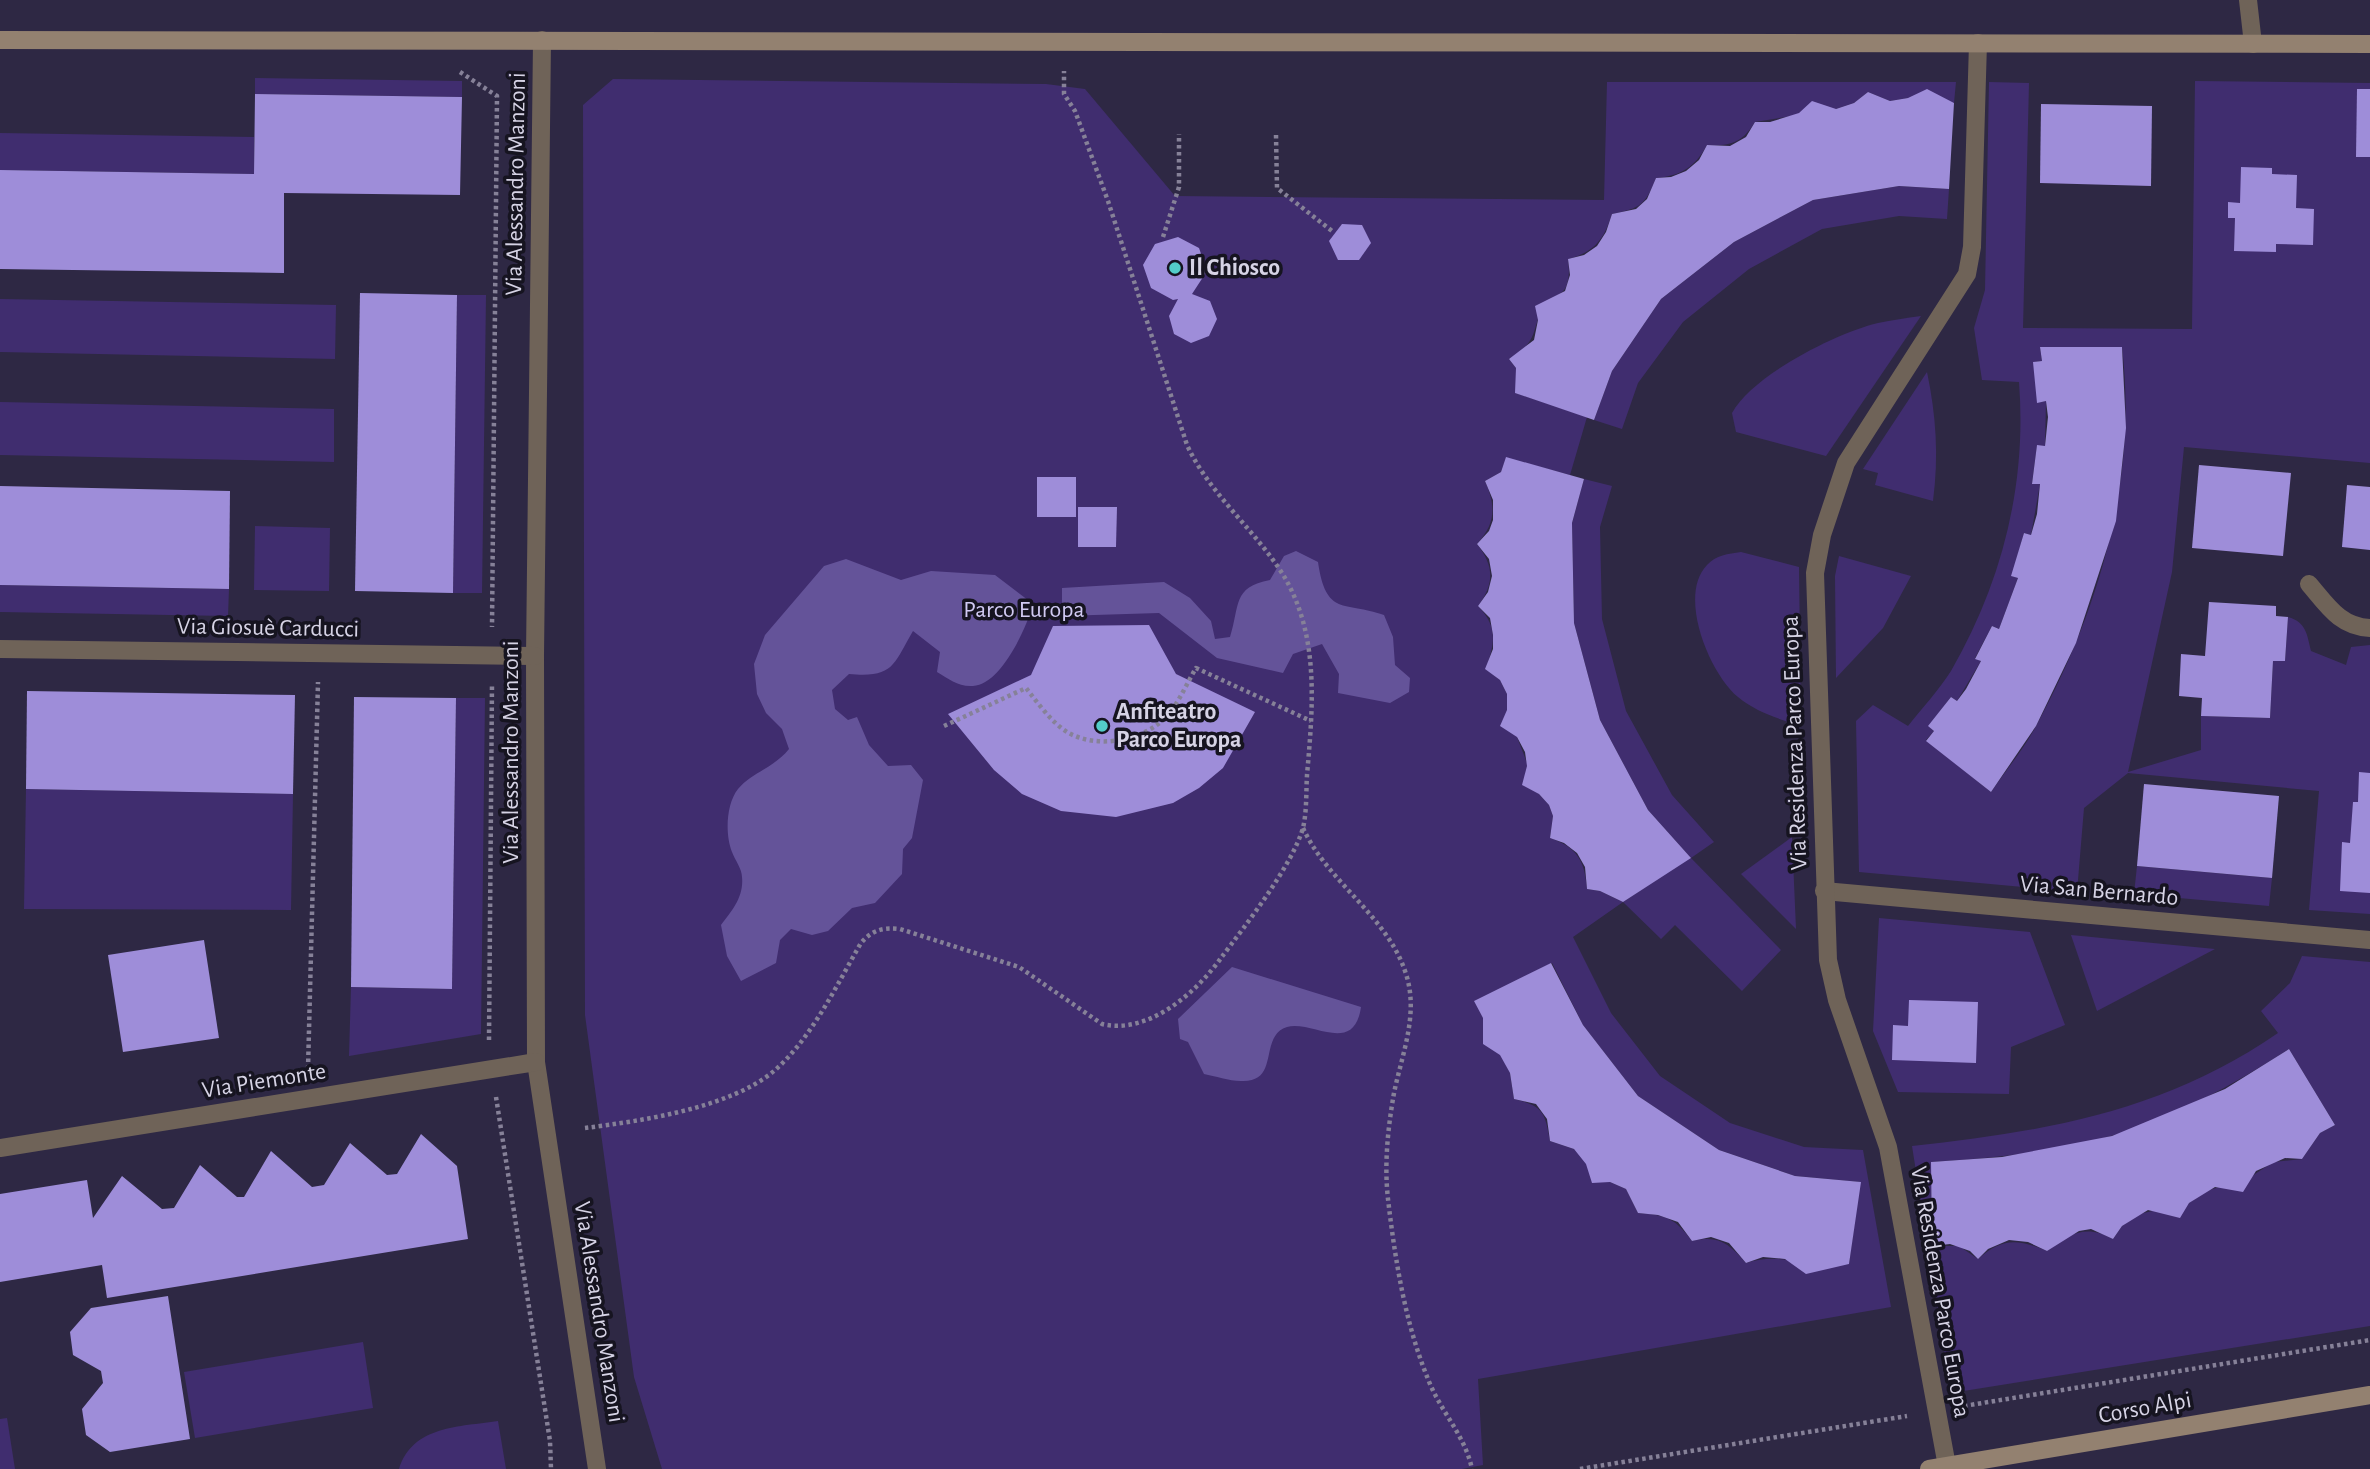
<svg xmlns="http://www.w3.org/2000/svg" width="2370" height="1469" font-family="'Alegreya Sans',sans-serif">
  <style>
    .green { fill: #402d6f; fill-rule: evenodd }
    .forest { fill: #645399 }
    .building { fill: #9e8dd9 }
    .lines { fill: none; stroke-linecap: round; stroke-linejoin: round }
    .path { stroke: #868198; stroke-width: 4.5; stroke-dasharray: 3.5 3.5; stroke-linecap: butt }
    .street { stroke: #6f6358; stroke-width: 18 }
    .secondary { stroke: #938170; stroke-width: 18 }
    .poi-dot { fill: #53cdc9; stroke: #161420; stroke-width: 2.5 }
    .labels { text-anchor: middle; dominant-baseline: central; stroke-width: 7; stroke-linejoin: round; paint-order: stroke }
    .street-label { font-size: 24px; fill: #d6d3e5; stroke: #161420 }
    .poi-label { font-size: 24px; font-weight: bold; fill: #d6d3e5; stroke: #161420; text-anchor: start }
    .park-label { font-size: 24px; fill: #d1caf3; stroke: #161420 }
  </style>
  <rect width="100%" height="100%" fill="#2e2844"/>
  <!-- green -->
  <g class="green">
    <polygon points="255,78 462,81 462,97 255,94"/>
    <path d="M613 79 1046 84 1085 89 1175 196 1604 200 1607 82H1956L1954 103 1908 98 1890 101 1868 92 1854 103 1836 109 1755 122C1742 143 1731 146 1707 145 1695 167 1681 176 1656 178 1645 206 1640 208 1612 214 1604 239 1595 252 1568 259 1569 269 1570 277 1566 287 1563 294 1555 295 1549 301 1528 325 1544 339 1509 359L1516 368V393L1587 417 1570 475 1506 458 1501 472 1485 481C1496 506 1496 523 1477 544 1494 566 1495 583 1478 606 1498 627 1495 642 1486 669L1500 680 1507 694V710L1517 737 1539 794 1549 805 1553 816 1550 838C1577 847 1585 861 1587 889L1600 891 1623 902 1690 857 1648 810 1600 720 1574 623 1572 523 1584 479 1612 486 1600 527 1602 619 1626 711 1672 795 1714 842 1691 858 1781 950 1742 991 1675 925 1661 939 1623 902 1573 937 1611 1013 1660 1076 1730 1123 1804 1147 1863 1150 1891 1307 1478 1379 1483 1465 1462 1469H662L634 1377 585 1015 583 105ZM1552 963 1583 1025 1638 1096 1719 1150 1795 1176 1860 1182 1849 1264C1811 1269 1782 1251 1746 1263 1728 1243 1719 1235 1692 1241 1675 1218 1666 1215 1638 1213L1626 1189 1610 1182 1574 1149 1550 1141C1545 1112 1543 1106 1514 1099L1510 1073 1475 1001Z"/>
    <path d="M2195 81 2370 83V463L2184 447 2172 572 2128 772 2201 750V716L2270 718 2273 661H2285L2288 617C2306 622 2307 634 2311 651L2346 665 2351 647 2370 645V914L2309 910 2319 791 2128 773 2084 808 2077 892 1859 872 1856 721 1873 705 1908 726C1922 708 1939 690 1951 671 2002 582 2027 485 2019 382L1982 380 1974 328 1985 290 1989 82 2029 83 2023 328 2192 329ZM2040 347H2122C2138 479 2099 611 2036 726 2024 749 2006 770 1991 792L1926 740 1934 731 1929 726 1951 697 1957 701 1981 661 1975 658 1992 626 1999 629 2018 578 2012 576 2024 533 2031 535 2040 484 2032 483 2037 446H2045L2046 401 2038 402 2034 362 2042 361Z"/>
    <polygon points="0,133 254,137 254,174 0,170"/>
    <polygon points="1899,186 1949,189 1947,219 1899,216 1822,229 1749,269 1683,322 1638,383 1622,429 1594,420 1612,371 1661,299 1734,242 1813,200"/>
    <polygon points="457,295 486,295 482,593 453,593"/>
    <polygon points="0,299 336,305 335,359 0,352"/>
    <path d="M1921 316 1826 456 1736 432 1732 413C1753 375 1836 333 1878 323 1892 320 1906 318 1921 316Z"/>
    <path d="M1927 372C1936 415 1939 456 1933 501L1875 485 1878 473 1863 469Z"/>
    <polygon points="0,402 334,409 334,462 0,455"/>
    <polygon points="255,526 330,528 329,591 254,590"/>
    <path d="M1741 552 1799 567 1801 726C1779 719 1756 712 1738 697 1710 674 1677 596 1707 565 1716 555 1728 554 1741 552Z"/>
    <polygon points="1839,556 1911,576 1883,628 1836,678 1835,576"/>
    <polygon points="0,585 229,589 228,616 0,612"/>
    <polygon points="456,698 485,698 481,1034 349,1056 351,987 452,989"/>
    <polygon points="26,789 293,794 291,910 24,909"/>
    <polygon points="1792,837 1796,929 1741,874"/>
    <polygon points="2137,866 2272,878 2269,906 2134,894"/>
    <polygon points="1879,918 2030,932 2065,1025 2011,1047 2009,1094 1898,1092 1873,1031"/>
    <polygon points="2071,935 2215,949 2097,1011"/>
    <path d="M2302 956 2370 962V1326L1951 1393 1912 1146C2045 1132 2165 1111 2278 1033L2261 1011 2290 983ZM2289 1049 2335 1125 2320 1133 2302 1159 2273 1162 2249 1178 2206 1191 2189 1203 2139 1214 2122 1226 2113 1239C2087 1224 2069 1233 2047 1251 2019 1239 2002 1237 1978 1259L1959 1246H1932L1931 1162C1991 1158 2053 1153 2111 1136 2174 1118 2234 1084 2289 1049Z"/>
    <polygon points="363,1342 373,1408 195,1438 184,1372"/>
    <polygon points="7,1418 15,1469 0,1469 0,1419"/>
    <path d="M498 1421 506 1469H399C413 1425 460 1427 498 1421Z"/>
  </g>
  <!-- forest -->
  <g class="forest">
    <path d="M1296 551 1318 562C1326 617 1344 601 1384 615L1393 637 1395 665 1410 678 1409 692 1390 703 1338 693 1339 674 1322 644 1293 654 1283 673 1217 658 1159 613 1062 616V588L1164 582 1190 598 1211 621 1215 639 1230 637C1240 606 1232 587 1270 580L1284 556Z"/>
    <path d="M846 559 901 580 931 571 995 575 1033 604C1027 627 1001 685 973 686 958 687 949 679 937 672L940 652 913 631C893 665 894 678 849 674L832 690 835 709 848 720 857 717 869 745 888 766 911 765 923 780 912 838 903 849 902 874 875 903 852 908 828 931 812 935 791 929 780 940 776 963 741 981 727 956 721 925C732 911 744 897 742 877 742 869 735 860 732 852 725 835 726 804 738 789 752 772 774 768 789 749L782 729 766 713 757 694 754 664 765 635 824 566Z"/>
    <path d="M1232 967 1361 1007C1354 1056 1312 1020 1287 1027 1258 1036 1281 1083 1241 1081 1229 1081 1215 1076 1204 1074L1188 1042 1180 1039 1178 1019Z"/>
  </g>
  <!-- building -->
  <g class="building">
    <polygon points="1927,89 1954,103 1949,189 1899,186 1813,200 1734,242 1661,299 1612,371 1594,420 1515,393 1516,368 1509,359 1534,340 1538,320 1535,306 1565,291 1570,275 1568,259 1584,255 1597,246 1606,232 1612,214 1636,209 1647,199 1656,178 1671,177 1686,171 1699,160 1707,145 1730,146 1746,137 1755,122 1770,122 1799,113 1812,101 1836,109 1854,103 1868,92 1890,101 1908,98"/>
    <polygon points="2357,89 2370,89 2370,157 2356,157"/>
    <polygon points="255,94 462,97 460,195 284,193 284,273 0,269 0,170 254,174"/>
    <polygon points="2041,104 2152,106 2151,186 2040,183"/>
    <polygon points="2241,167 2272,168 2272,174 2297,175 2296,208 2314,209 2313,245 2276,244 2276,252 2234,251 2235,218 2228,218 2228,202 2240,203"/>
    <polygon points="1342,224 1362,225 1371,243 1359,260 1338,260 1329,241"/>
    <polygon points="1178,237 1199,248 1207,271 1192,294 1210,301 1217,319 1209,336 1191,343 1174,334 1169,316 1178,299 1173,300 1151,288 1143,265 1155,244"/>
    <polygon points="360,293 457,295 453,593 355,591"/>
    <polygon points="2040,347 2122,347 2126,428 2116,521 2076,643 2036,726 1991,792 1926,741 1934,731 1928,726 1951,697 1957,701 1966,689 1981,661 1975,659 1992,626 1999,629 2018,578 2011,576 2024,533 2031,535 2037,514 2040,484 2032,484 2037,445 2045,446 2048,417 2046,401 2037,403 2033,362 2042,361"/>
    <polygon points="1506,457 1584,479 1572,523 1574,623 1600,720 1648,810 1691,858 1623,902 1600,891 1587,889 1585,867 1577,853 1564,843 1550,838 1553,816 1549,805 1539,794 1522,785 1527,766 1525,752 1517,737 1500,726 1507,710 1507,694 1500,680 1485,669 1493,649 1493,635 1490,618 1478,606 1488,592 1492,576 1489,559 1477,544 1489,531 1493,520 1493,500 1485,481 1501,472"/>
    <polygon points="2199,465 2291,473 2283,556 2192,548"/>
    <rect x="1037" y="477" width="39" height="40"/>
    <polygon points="2347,485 2370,487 2370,550 2342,547"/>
    <polygon points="0,486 230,491 229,589 0,585"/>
    <polygon points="1078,507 1117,507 1116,547 1078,547"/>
    <polygon points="2209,602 2276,606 2276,616 2288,617 2285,661 2273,661 2270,718 2201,716 2202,698 2179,696 2181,654 2205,656"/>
    <polygon points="1149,625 1176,674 1255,712 1223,768 1199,788 1173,803 1116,817 1061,811 1022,794 994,770 948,714 1031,675 1053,626"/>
    <polygon points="27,691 295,695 293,794 26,789"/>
    <polygon points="354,697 456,698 452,989 351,987"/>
    <polygon points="2359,772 2370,773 2370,893 2340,891 2342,842 2350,843 2353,802 2358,802"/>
    <polygon points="2144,784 2279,796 2272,878 2137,866"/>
    <polygon points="204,940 219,1038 123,1052 108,955"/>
    <polygon points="1551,963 1583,1025 1638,1096 1719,1150 1795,1176 1861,1182 1849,1264 1806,1274 1785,1259 1763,1257 1746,1263 1729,1243 1711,1237 1692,1241 1678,1222 1658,1215 1638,1213 1626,1189 1610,1182 1592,1183 1586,1164 1574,1149 1550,1141 1547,1119 1536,1104 1514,1099 1510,1073 1500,1055 1483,1044 1483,1018 1474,1001"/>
    <polygon points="1909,1000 1978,1002 1976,1063 1892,1060 1893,1025 1908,1026"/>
    <polygon points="2289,1049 2335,1125 2320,1133 2302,1159 2285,1158 2256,1171 2243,1192 2215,1187 2189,1203 2180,1218 2148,1210 2122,1226 2113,1239 2091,1229 2079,1231 2047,1251 2028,1242 2009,1240 1988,1249 1978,1259 1970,1251 1950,1244 1932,1246 1931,1162 2002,1157 2112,1136 2225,1089"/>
    <polygon points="421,1134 457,1166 468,1239 107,1298 102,1265 0,1282 0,1194 87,1180 93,1218 122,1176 162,1209 174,1208 200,1165 237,1197 244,1197 271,1151 312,1187 324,1185 350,1143 387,1175 397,1174"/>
    <polygon points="168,1296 190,1439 110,1452 86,1435 82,1409 103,1383 101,1371 73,1355 70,1332 91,1308"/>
  </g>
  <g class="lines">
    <!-- path -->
    <g class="path">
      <polyline points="460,72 497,96 492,627"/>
      <polyline points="1276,135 1277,188 1332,231"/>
      <polyline points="1163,237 1179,187 1179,134"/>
      <path d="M944 726 1026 688C1038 703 1051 722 1067 732 1097 750 1145 741 1168 715 1179 702 1187 683 1196 668L1311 721"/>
      <path d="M1303 828C1328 883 1388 916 1406 974 1419 1014 1402 1054 1394 1093 1388 1127 1384 1164 1388 1199 1395 1259 1405 1323 1428 1379 1440 1411 1465 1435 1472 1469"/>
      <polyline points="489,1040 492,684"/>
      <polyline points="308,1069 318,682"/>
      <polyline points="496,1097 550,1441 551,1469"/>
      <path d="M585 1128C641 1121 730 1108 774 1071 812 1038 836 986 861 943 872 930 883 927 900 929L1019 967 1102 1024C1148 1035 1196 993 1221 958 1245 926 1292 866 1303 828 1307 811 1306 791 1307 775 1313 706 1320 634 1282 573 1253 528 1209 493 1187 445L1108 201 1075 111 1064 94V71"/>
      <polyline points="1964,1406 2370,1340"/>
      <polyline points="1580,1469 1907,1416"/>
    </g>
    <!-- street -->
    <g class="street">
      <polyline points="2248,0 2253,44"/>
      <polyline points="542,40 535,656 536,1062 597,1469"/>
      <path d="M2309 584C2327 605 2340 627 2370 628"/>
      <polyline points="0,649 535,656"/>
      <polyline points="1824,891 2370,940"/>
      <polyline points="0,1148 536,1062"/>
      <polyline points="1947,1466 1888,1147 1837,1000 1828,960 1815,573 1822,535 1846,463 1967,274 1972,247 1978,43"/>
    </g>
    <!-- secondary -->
    <g class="secondary">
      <polyline points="0,40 2370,44"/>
      <polyline points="1929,1469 2370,1395"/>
    </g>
  </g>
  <!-- markers -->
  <g class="poi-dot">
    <circle cx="1175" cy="268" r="7"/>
    <circle cx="1102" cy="726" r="7"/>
  </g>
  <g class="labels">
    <!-- street labels -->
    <g class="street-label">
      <text transform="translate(516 184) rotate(-89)">Via Alessandro Manzoni</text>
      <text transform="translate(268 628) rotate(1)">Via Giosuè Carducci</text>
      <text transform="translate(1795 743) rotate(-92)">Via Residenza Parco Europa</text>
      <text transform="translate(511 752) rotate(-90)">Via Alessandro Manzoni</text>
      <text transform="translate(2099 891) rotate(5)">Via San Bernardo</text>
      <text transform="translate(264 1081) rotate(-9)">Via Piemonte</text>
      <text transform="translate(1940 1292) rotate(80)">Via Residenza Parco Europa</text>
      <text transform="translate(599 1312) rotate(81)">Via Alessandro Manzoni</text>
      <text transform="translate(2145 1408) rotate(-10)">Corso Alpi</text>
    </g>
    <!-- poi labels -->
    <g class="poi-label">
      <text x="1189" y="268">Il Chiosco</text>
      <text x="1116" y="712">Anfiteatro<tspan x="1116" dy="28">Parco Europa</tspan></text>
    </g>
    <!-- park labels -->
    <g class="park-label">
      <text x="1024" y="610">Parco Europa</text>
    </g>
  </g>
</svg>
